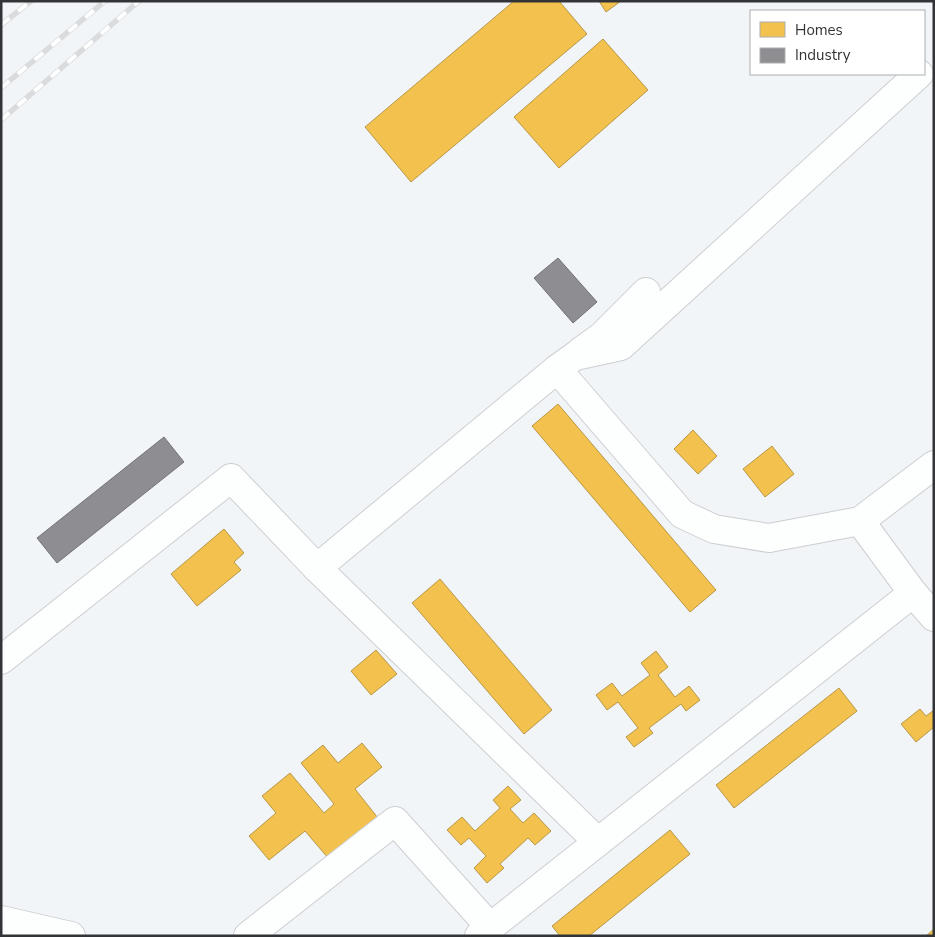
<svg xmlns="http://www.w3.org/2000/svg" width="935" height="937" font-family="'Nunito Sans',sans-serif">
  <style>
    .homes { fill: #f2c14e; stroke: #b89747 }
    .industry { fill: #8d8d92; stroke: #727277 }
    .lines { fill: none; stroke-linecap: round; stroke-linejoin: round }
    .minor-casing { stroke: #cdced1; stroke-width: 30 }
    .minor { stroke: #fdfefe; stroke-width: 28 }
    .rail-casing { stroke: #d9dbdc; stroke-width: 5.5 }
    .rail { stroke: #fff; stroke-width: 4; stroke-dasharray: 11; stroke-linecap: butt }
  </style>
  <rect width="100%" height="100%" fill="#f2f5f8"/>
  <!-- homes -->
  <g class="homes">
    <polygon points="514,1 559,1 587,34 411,182 365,127"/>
    <polygon points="599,1 621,1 606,12"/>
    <polygon points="603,39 648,90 559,168 514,117"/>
    <polygon points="558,404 716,590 690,612 532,426"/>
    <polygon points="693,430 717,456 698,474 674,449"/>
    <polygon points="772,446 794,474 765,497 743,469"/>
    <polygon points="224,529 244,553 234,562 241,570 197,606 171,574"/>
    <polygon points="440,579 552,710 524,734 412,603"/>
    <polygon points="376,650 397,674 371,695 351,671"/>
    <polygon points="656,651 668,667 658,675 675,697 689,686 700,700 686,711 681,704 649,728 653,733 634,747 626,737 638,728 618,702 607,710 596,695 612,683 622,696 650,675 641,663"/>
    <polygon points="839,688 857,711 734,808 716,785"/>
    <polygon points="920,709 926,716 934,710 934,727 916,742 901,724"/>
    <polygon points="362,743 382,767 355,789 378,818 329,859 305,831 269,860 249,836 276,813 262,796 290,773 324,813 334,804 301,763 323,745 338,763"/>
    <polygon points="508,786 521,800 510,809 523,823 534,813 551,831 535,845 528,838 500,864 504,868 487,883 474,868 486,856 469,838 461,845 447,830 462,817 475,831 500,808 493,800"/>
    <polygon points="670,830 690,854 589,936 560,936 552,926"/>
    <polygon points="934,929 934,936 926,936"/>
  </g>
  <!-- industry -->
  <g class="industry">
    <polygon points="558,258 597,302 573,323 534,278"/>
    <polygon points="164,437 184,462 57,563 37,538"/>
  </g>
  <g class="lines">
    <!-- minor casing -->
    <g class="minor-casing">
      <g id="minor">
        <polyline points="580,352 601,337 646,292"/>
        <polyline points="557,369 575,356 621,346 919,74"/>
        <polyline points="860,521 913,593 934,617"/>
        <polyline points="317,568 597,841"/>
        <polyline points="1,660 231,478 317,568 557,369 682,514 714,529 769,538 860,521 934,465"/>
        <polyline points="1,920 71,936"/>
        <polyline points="248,936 395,821 490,927"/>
        <polyline points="479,936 913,593"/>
      </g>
    </g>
    <!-- minor -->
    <use href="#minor" class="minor"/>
    <!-- rail casing -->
    <g class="rail-casing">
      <g id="rail">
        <polyline points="1,25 31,1"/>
        <polyline points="1,88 105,1"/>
        <polyline points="1,120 139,1"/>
      </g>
    </g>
    <!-- rail -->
    <use href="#rail" class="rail"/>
  </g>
  <!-- border -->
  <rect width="935" height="937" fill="none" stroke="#323437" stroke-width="5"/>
  <!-- legend -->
  <rect x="750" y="10" width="175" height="65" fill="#ffffff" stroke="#adaeaf"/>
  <rect x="760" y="22" width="25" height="15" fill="#f2c14e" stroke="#adaeaf"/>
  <text x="795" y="35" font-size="15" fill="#323437">Homes</text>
  <rect x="760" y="48" width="25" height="15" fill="#8d8d92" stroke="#adaeaf"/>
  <text x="795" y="60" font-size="15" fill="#323437">Industry</text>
</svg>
